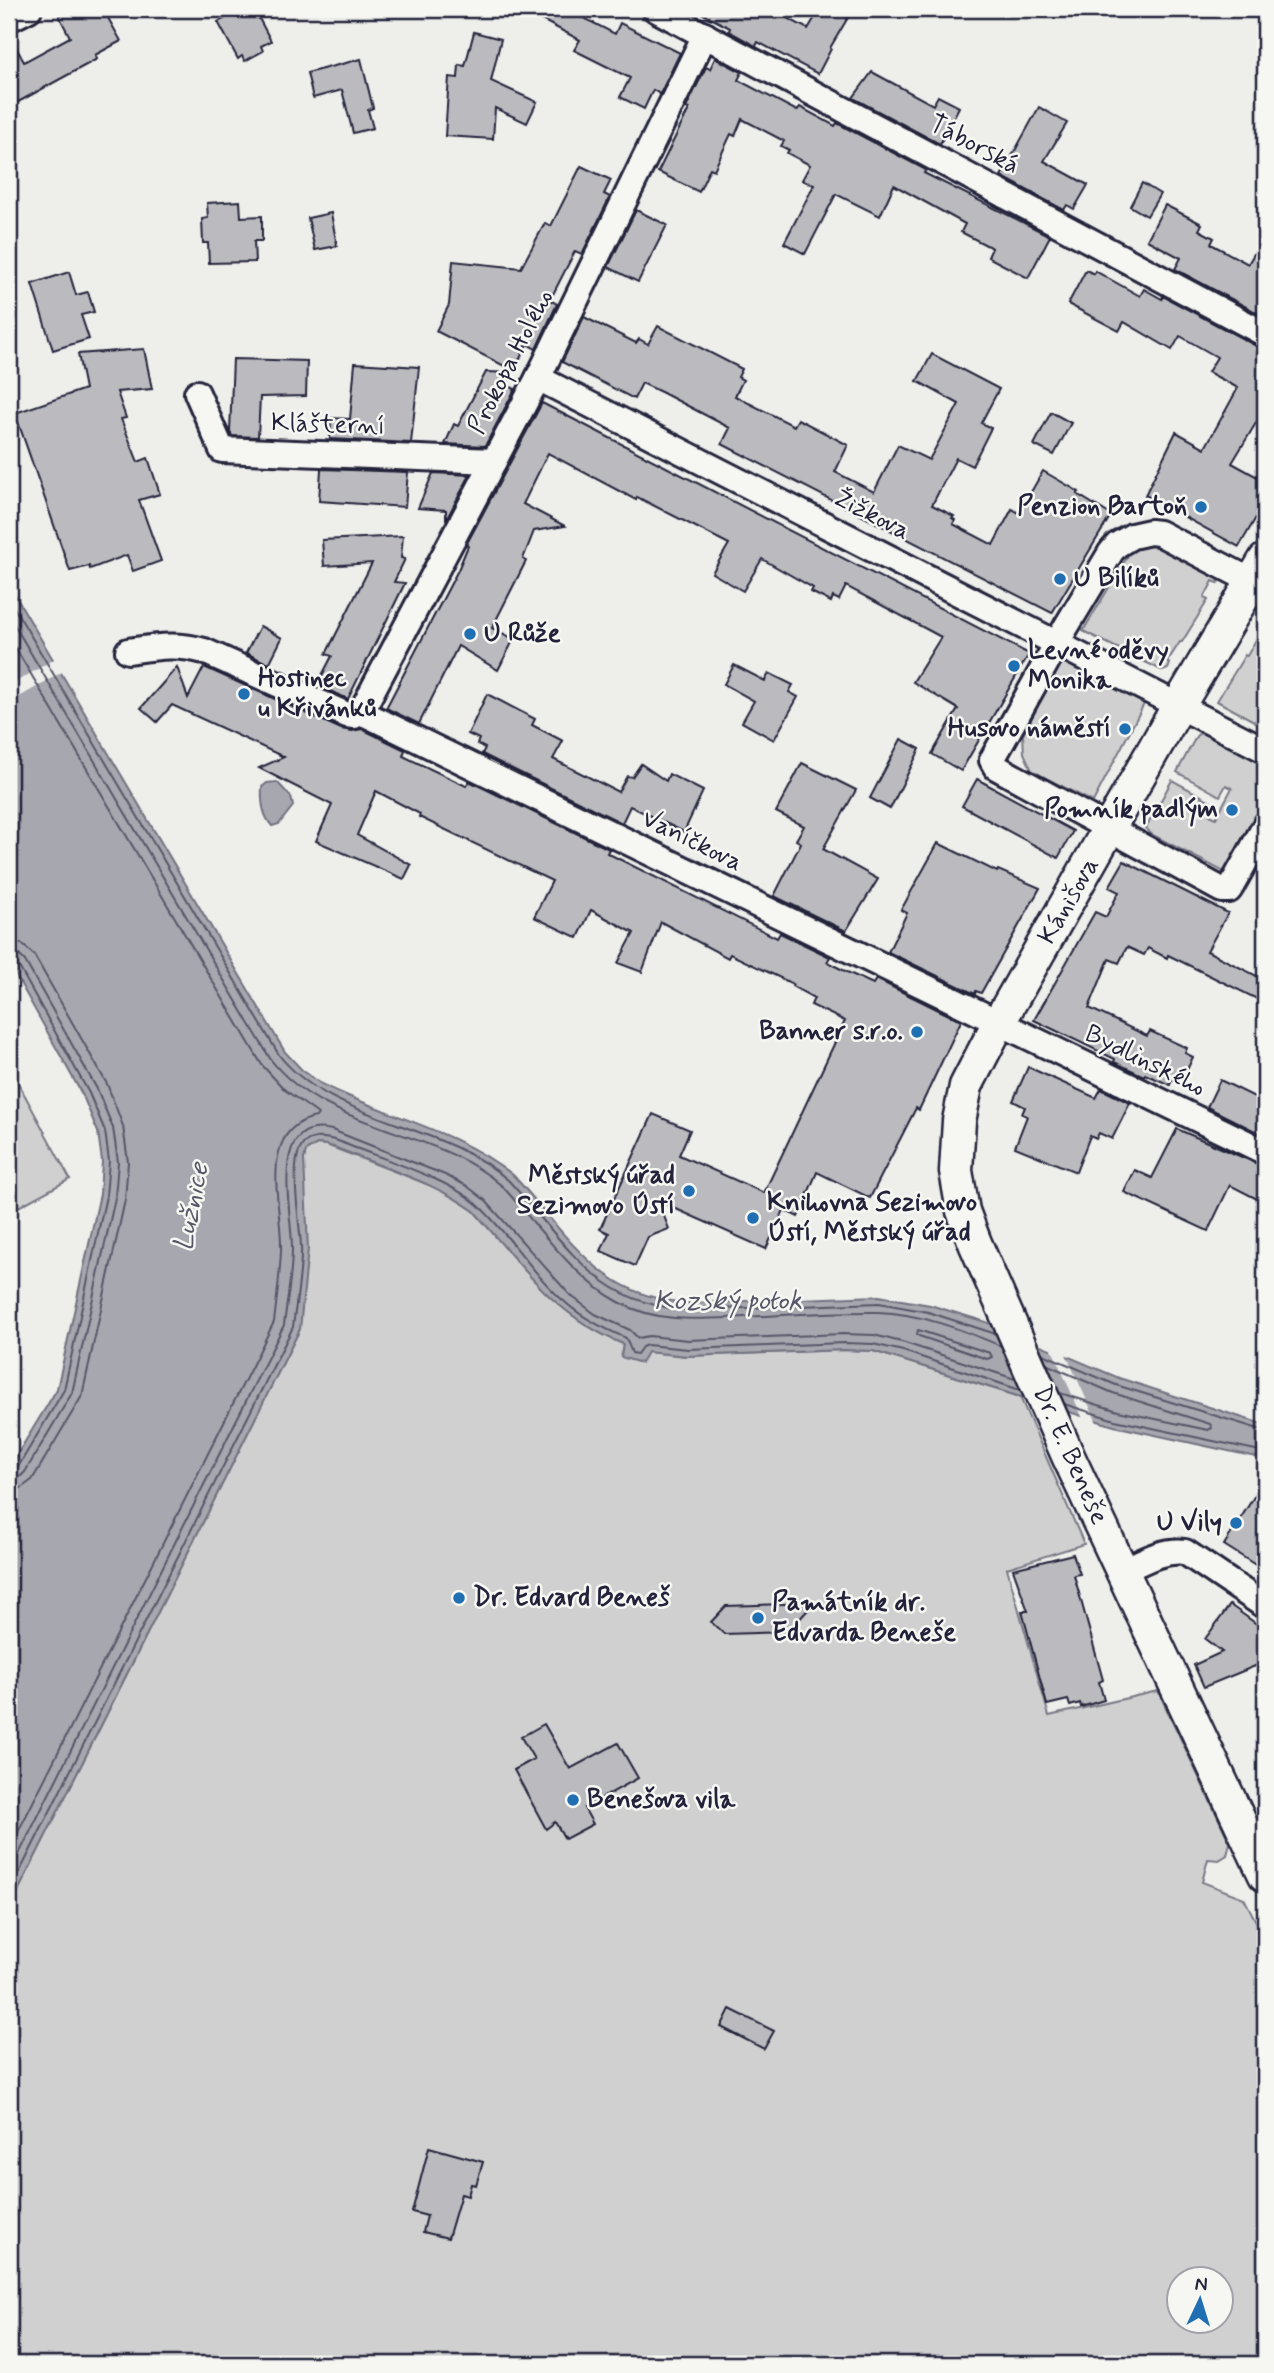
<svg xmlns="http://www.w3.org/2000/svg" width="1274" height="2373" font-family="Mynerve,sans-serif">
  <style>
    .green { fill: #d0d0d1; stroke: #797986; stroke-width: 2; fill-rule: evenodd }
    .water { fill: #a7a7af; stroke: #727281; stroke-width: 2 }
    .pier { fill: #eeeeeb }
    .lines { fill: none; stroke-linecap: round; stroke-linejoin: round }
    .shore { stroke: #575769; stroke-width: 2 }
    .building { fill: #bbbbbf; stroke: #22223b; stroke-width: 2 }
    .minor-casing { stroke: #22223b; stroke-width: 30 }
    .tertiary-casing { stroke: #22223b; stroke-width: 37 }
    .minor { stroke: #f6f6f2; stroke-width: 24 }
    .tertiary { stroke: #f6f6f2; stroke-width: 32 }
    .poi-dot { fill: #1f6fb2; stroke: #f6f6f2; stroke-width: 2.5 }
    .labels { text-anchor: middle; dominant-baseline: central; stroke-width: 5; stroke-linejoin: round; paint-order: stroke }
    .street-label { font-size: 26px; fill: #22223b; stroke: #f6f6f2 }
    .poi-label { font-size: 26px; font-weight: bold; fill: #22223b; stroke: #f6f6f2; text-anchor: start }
    .water-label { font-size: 28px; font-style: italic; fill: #575769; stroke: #f6f6f2 }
  </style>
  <rect width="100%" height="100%" fill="#eeeeeb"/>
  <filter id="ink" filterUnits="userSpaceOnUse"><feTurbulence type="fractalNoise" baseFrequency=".0143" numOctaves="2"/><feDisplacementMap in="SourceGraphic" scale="14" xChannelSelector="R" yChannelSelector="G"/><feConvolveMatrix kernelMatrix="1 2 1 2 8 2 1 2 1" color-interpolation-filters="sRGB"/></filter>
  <g filter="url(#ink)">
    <!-- green -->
    <g class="green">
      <polygon points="1154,545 1165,547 1222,576 1218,583 1213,581 1204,598 1208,600 1182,642 1180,642 1167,662 1170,664 1168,669 1163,671 1083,631 1129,554 1139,548"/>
      <polygon points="1265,616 1265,727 1217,701 1245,655 1247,656 1262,629 1259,627"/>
      <polygon points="1062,660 1145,702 1093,802 1032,771 1024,753 1023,735"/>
      <polygon points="1203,732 1265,764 1265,797 1226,873 1151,834 1146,828 1172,780 1216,804 1210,815 1216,818 1232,788 1226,785 1220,796 1177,772 1197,735"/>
      <polygon points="9,1066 70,1179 9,1212"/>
      <path d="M317 1144 326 1145 440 1189 474 1211C521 1265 555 1316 623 1344L621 1356 647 1352 687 1356 844 1350 873 1351 1020 1397 1084 1544 1007 1568 1049 1716 1158 1691 1230 1843 1227 1855 1219 1860 1208 1859 1202 1882 1244 1898 1265 1939V2364H9V1909L300 1329 304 1159 306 1151ZM1180 2278H1222V2320H1180Z"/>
    </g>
    <!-- water -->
    <g class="water">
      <path d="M9 585 285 1052 302 1070 320 1083C384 1116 456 1129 513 1175 569 1236 600 1300 693 1303L879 1296 930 1305 986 1322 1119 1378 1265 1425V1459L1114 1426 873 1351 844 1350 687 1356 647 1352 641 1363 621 1357 623 1344C554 1316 521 1265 474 1211 441 1187 402 1174 364 1159 349 1154 333 1144 317 1144L306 1151 304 1159 308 1249 300 1329 9 1909V1468L57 1389 100 1194 102 1161 98 1132 83 1096 9 963Z"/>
      <path d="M277 782 291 797 293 806 279 824 272 826C263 816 261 801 262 787L267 783Z"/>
    </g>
    <!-- pier -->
    <g class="pier">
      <polygon points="56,658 64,671 9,703 9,686"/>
      <polygon points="1050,1345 1065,1352 1098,1425 1084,1421"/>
    </g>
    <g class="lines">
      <!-- shore -->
      <g class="shore">
        <path d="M9 599 279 1055C332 1123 443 1122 508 1180 567 1243 596 1307 693 1310L879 1303 928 1312 996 1334"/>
        <path d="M9 616 271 1060C327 1132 436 1127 502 1186 540 1227 570 1275 619 1302 658 1324 702 1319 744 1317 789 1315 834 1311 878 1312 919 1313 963 1330 1001 1346"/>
        <path d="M9 637 262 1065 285 1090 318 1114 316 1117C255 1129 283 1208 281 1251 280 1274 277 1298 274 1322L9 1850"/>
        <polyline points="9,942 22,944 34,955 107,1084 123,1126 128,1162 125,1200 82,1396 32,1480 21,1488 9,1490"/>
        <polyline points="9,952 18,954 25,961 97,1089 113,1128 118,1162 115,1198 72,1393 25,1472 19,1478 9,1479"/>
        <polyline points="9,961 18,965 89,1093 105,1131 109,1161 106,1196 64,1390 18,1467 9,1471"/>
        <polygon points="918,1330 990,1353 992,1357 987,1359 919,1336 917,1334"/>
        <polyline points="1043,1354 1116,1385 1265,1431"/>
        <polyline points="1048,1365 1113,1393 1210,1424 1212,1428 1208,1430 1118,1411 1060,1393"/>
        <polyline points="1064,1404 1115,1420 1265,1452"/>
        <path d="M9 1874 284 1325C287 1300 292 1274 292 1249 293 1215 266 1115 332 1130L445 1175 467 1186 485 1200 570 1295 595 1314 630 1330 638 1338 649 1336 688 1340 843 1334 874 1335 905 1343 1015 1379"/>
        <path d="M9 1893 293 1327C296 1301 302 1272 301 1246 300 1224 290 1168 300 1149 307 1134 324 1137 338 1141 376 1157 451 1179 479 1206 511 1236 533 1275 566 1303 584 1319 604 1328 626 1338L632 1353 637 1354 642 1347 647 1345 688 1349 844 1343 873 1344 903 1351 1020 1390"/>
      </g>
    </g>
    <!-- building -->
    <g class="building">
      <polygon points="72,9 103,9 121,41 95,55 97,59 9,107 9,34 24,62 70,37 59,16"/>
      <polygon points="242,9 254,9 271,41 261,46 263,51 245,61 242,56 238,59 218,22"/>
      <polygon points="521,9 566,9 615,34 620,23 680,53 660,94 653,90 644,109 620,97 630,78 574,50 580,40"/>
      <polygon points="694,9 770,9 808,29 820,9 853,9 830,48 831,49 818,74 758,42 756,46 729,31 730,28"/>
      <polygon points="474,32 501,39 491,81 537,102 527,123 495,108 493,139 445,136 449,77 458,78 459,65 465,66"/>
      <polygon points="715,58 742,72 738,80 797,111 800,107 835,126 837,123 926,170 924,173 1050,236 1028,278 988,257 992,248 961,232 965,224 894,185 880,216 836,194 805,254 784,243 814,185 802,180 810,165 787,153 789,150 781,146 784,141 742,119 735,136 731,134 714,170 710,168 699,192 658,172 689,109 686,108 706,67 710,69"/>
      <polygon points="361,59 373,108 368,110 373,128 353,133 342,90 313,98 307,73"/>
      <polygon points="872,72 933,105 938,96 959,107 940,144 853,98"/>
      <polygon points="1039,107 1067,123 1044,161 1088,185 1074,209 1067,205 1064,210 1001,176"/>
      <polygon points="581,166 611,180 604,194 610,197 582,254 575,251 550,300 557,304 536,349 527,344 514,371 436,331 449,305 453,261 521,268 545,223 551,226"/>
      <polygon points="1142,183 1160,194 1147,216 1130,206"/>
      <polygon points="240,201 241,217 262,216 262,241 254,241 255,262 209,263 208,243 203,243 202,219 208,218 207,203"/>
      <polygon points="1165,205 1202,224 1199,230 1214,238 1211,244 1248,264 1265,235 1265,317 1175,269 1181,258 1147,240"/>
      <polygon points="636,210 667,225 638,282 608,267"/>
      <polygon points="331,213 337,246 315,250 308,218"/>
      <polygon points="1086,270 1094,274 1095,271 1140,296 1144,289 1162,299 1163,296 1258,347 1265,349 1265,408 1232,463 1265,481 1265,502 1239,547 1145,495 1176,432 1205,448 1238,388 1208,372 1217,357 1180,336 1172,350 1124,322 1119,331 1068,304"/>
      <polygon points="69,272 76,295 88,292 94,312 81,315 89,339 53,350 32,284"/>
      <polygon points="584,317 636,343 639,339 648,344 658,326 742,369 738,377 743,380 735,396 794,426 798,419 848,445 835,472 874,492 898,445 929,460 959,404 917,381 932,354 999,389 981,423 991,428 972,466 956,458 932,505 954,516 952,518 955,520 953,524 993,545 1012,509 1019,513 1043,471 1079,492 1077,494 1111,515 1052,613 722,444 730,428 663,393 642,383 634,399 562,362"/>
      <polygon points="144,349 152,389 117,392 126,418 121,419 138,462 148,458 160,494 139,500 161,561 133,571 127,555 90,569 89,566 70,571 15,413 85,389 78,354"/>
      <polygon points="233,359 307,361 306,396 260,397 258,437 232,436 230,431"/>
      <polygon points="355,363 419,367 411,443 330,439 331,418 350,419"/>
      <polygon points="486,372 513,373 507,385 515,389 485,446 445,444 454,424 458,426"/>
      <polygon points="542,403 1029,654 961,771 932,754 958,709 913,682 941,637 846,586 839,600 833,597 831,602 811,592 813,588 762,559 743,591 712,573 729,544 637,497 636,500 548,453 523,504 565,526 534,531 523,559 526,561 492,628 514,639 498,670 458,646 419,724 386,708 458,570 468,546 466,545"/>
      <polygon points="1051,412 1071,423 1054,455 1034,445"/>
      <polygon points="321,469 408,472 405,507 319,501"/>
      <polygon points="433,473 470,475 446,520 446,510 418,508"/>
      <polygon points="403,536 401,558 405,559 394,582 405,583 348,699 317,685 332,656 326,654 372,563 324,566 322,540"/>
      <polygon points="260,626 282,638 269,664 246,653"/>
      <polygon points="734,665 765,681 769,673 793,685 789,692 798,697 774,740 742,722 754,701 724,684"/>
      <polygon points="177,667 188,698 204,667 341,729 352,731 362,729 405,750 403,756 466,786 469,781 609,849 607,853 777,938 780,933 830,957 827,962 847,972 873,984 876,979 961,1021 919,1110 916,1108 870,1198 817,1172 798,1217 784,1210 766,1249 658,1201 669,1229 648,1237 635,1266 601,1251 609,1233 600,1229 653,1114 690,1130 679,1155 764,1193 845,1021 811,1005 814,998 792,986 793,984 730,954 728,958 661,922 642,972 618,963 634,933 591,910 578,938 534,917 552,881 419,817 420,814 376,791 357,835 411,865 404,879 316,841 332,805 259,768 284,757 172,705 157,722 141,708"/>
      <polygon points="487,694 535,719 532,725 563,741 553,759 618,792 627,776 632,777 641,764 666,781 669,774 703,791 684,832 630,806 622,823 482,754 485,748 477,744 479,739 468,734"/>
      <polygon points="901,739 920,749 890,809 870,798"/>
      <polygon points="802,763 856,790 823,849 878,879 846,931 774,896 801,843 796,840 804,826 776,812"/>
      <polygon points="977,779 1073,831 1058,858 962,806"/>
      <polygon points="938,843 997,872 998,870 1040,888 981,993 976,991 975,994 888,952 907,913 901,910"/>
      <polygon points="1124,861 1228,913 1207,951 1265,980 1265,1003 1168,955 1167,958 1148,948 1144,955 1127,947 1119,963 1109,959 1089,1008 1147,1036 1150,1031 1187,1048 1185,1053 1193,1057 1181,1083 1172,1079 1170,1085 1145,1074 1144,1076 1114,1062 1115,1059 1034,1020 1095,912 1106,917 1119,892 1109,887"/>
      <polygon points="1028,1067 1096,1098 1101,1089 1130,1103 1112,1139 1099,1133 1096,1139 1090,1136 1076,1172 1015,1147 1027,1116 1022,1114 1025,1107 1013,1101"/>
      <polygon points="1220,1080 1265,1102 1265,1136 1207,1107"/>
      <polygon points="1177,1129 1265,1167 1265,1203 1230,1185 1208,1231 1124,1192 1135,1170 1152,1178"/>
      <polygon points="1265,1479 1265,1571 1224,1545"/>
      <polygon points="1073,1554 1080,1574 1074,1575 1103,1680 1099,1682 1104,1700 1081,1707 1080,1703 1070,1706 1068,1700 1047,1705 1022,1611 1028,1611 1013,1569"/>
      <polygon points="814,1603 788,1632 724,1634 711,1622 726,1606"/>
      <polygon points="1230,1605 1265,1630 1265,1662 1204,1687 1194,1665 1222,1652 1205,1639"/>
      <polygon points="544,1724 570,1769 618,1743 638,1778 584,1808 593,1824 565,1839 555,1822 546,1829 514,1770 534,1759 521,1737"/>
      <polygon points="730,2009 774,2031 764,2049 721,2027"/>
      <polygon points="429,2147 483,2162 476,2185 471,2184 468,2196 461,2194 448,2238 423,2232 427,2216 412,2212"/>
    </g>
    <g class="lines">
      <!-- minor casing -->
      <g class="minor-casing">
        <g id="minor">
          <polyline points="655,9 1265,334"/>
          <polyline points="9,19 29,9"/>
          <polyline points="538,378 1265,750"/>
          <polyline points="197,393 222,450 494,461"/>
          <polyline points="1265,588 1159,533 1150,532 1132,536 1117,545 1111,552 1066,627 992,760 996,767 1222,890 1229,890 1231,887 1265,826"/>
          <path d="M128 651C156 647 177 643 204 651L347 715 354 716 361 712"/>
          <polyline points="361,712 1265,1152"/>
          <polyline points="361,712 538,378 705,35"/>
          <path d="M1122 1571C1142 1562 1163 1549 1185 1552L1265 1606"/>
        </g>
      </g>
      <!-- tertiary casing -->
      <g class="tertiary-casing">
        <polyline id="tertiary" points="1265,560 1179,705 998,1024 966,1086 959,1121 956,1171 963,1211 975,1243 1069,1458 1265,1875"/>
      </g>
      <!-- minor -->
      <use href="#minor" class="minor"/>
      <!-- tertiary -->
      <use href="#tertiary" class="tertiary"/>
    </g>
  </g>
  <!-- markers -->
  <g class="poi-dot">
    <circle cx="1201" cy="507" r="7"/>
    <circle cx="1060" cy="579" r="7"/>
    <circle cx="470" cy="634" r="7"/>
    <circle cx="1014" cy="666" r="7"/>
    <circle cx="244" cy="694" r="7"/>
    <circle cx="1125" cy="729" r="7"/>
    <circle cx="1232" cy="810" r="7"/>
    <circle cx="917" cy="1032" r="7"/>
    <circle cx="689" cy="1191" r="7"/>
    <circle cx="753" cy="1218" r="7"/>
    <circle cx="1236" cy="1523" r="7"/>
    <circle cx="459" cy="1598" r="7"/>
    <circle cx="758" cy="1618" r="7"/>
    <circle cx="573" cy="1800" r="7"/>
  </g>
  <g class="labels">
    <!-- street labels -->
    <g class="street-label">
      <text transform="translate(974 145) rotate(28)">Táborská</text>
      <text transform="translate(511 362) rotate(-63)">Prokopa Holého</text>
      <text transform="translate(328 425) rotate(2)">Klášterní</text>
      <text transform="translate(872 515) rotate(27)">Žižkova</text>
      <text transform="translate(692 841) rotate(26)">Vaníčkova</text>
      <text transform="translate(1069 901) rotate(-60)">Kánišova</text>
      <text transform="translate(1145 1061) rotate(26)">Bydlinského</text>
      <text transform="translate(1070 1455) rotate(66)">Dr. E. Beneše</text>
    </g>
    <!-- poi labels -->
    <g class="poi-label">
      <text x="1187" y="507" text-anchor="end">Penzion Bartoň</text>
      <text x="1074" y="579">U Bilíků</text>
      <text x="484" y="634">U Růže</text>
      <text x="1028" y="651">Levné oděvy<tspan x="1028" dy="30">Monika</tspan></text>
      <text x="258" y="679">Hostinec<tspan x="258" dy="30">u Křivánků</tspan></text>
      <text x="1111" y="729" text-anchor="end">Husovo náměstí</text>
      <text x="1218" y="810" text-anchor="end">Pomník padlým</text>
      <text x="903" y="1032" text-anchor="end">Banner s.r.o.</text>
      <text x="675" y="1176" text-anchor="end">Městský úřad<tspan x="675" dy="30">Sezimovo Ústí</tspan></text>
      <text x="767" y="1203">Knihovna Sezimovo<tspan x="767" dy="30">Ústí, Městský úřad</tspan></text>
      <text x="1222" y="1523" text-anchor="end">U Vily</text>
      <text x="473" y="1598">Dr. Edvard Beneš</text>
      <text x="772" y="1603">Památník dr.<tspan x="772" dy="30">Edvarda Beneše</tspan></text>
      <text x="587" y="1800">Benešova vila</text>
    </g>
    <!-- water labels -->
    <g class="water-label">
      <text transform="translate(192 1207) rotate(-79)">Lužnice</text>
      <text x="728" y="1301">Kozský potok</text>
    </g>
  </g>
  <!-- margin -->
  <rect width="1274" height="2373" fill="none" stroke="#f6f6f2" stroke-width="35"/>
  <rect x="18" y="18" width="1239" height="2338" fill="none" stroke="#22223b" stroke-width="2.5" filter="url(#ink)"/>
  <!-- north arrow -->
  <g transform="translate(1200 2300) rotate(4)"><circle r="33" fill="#f6f6f2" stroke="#a1a1a9" stroke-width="2"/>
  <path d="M0-5L12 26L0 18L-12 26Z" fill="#1f6fb2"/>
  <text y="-10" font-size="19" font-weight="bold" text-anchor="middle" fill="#22223b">N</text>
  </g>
</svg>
